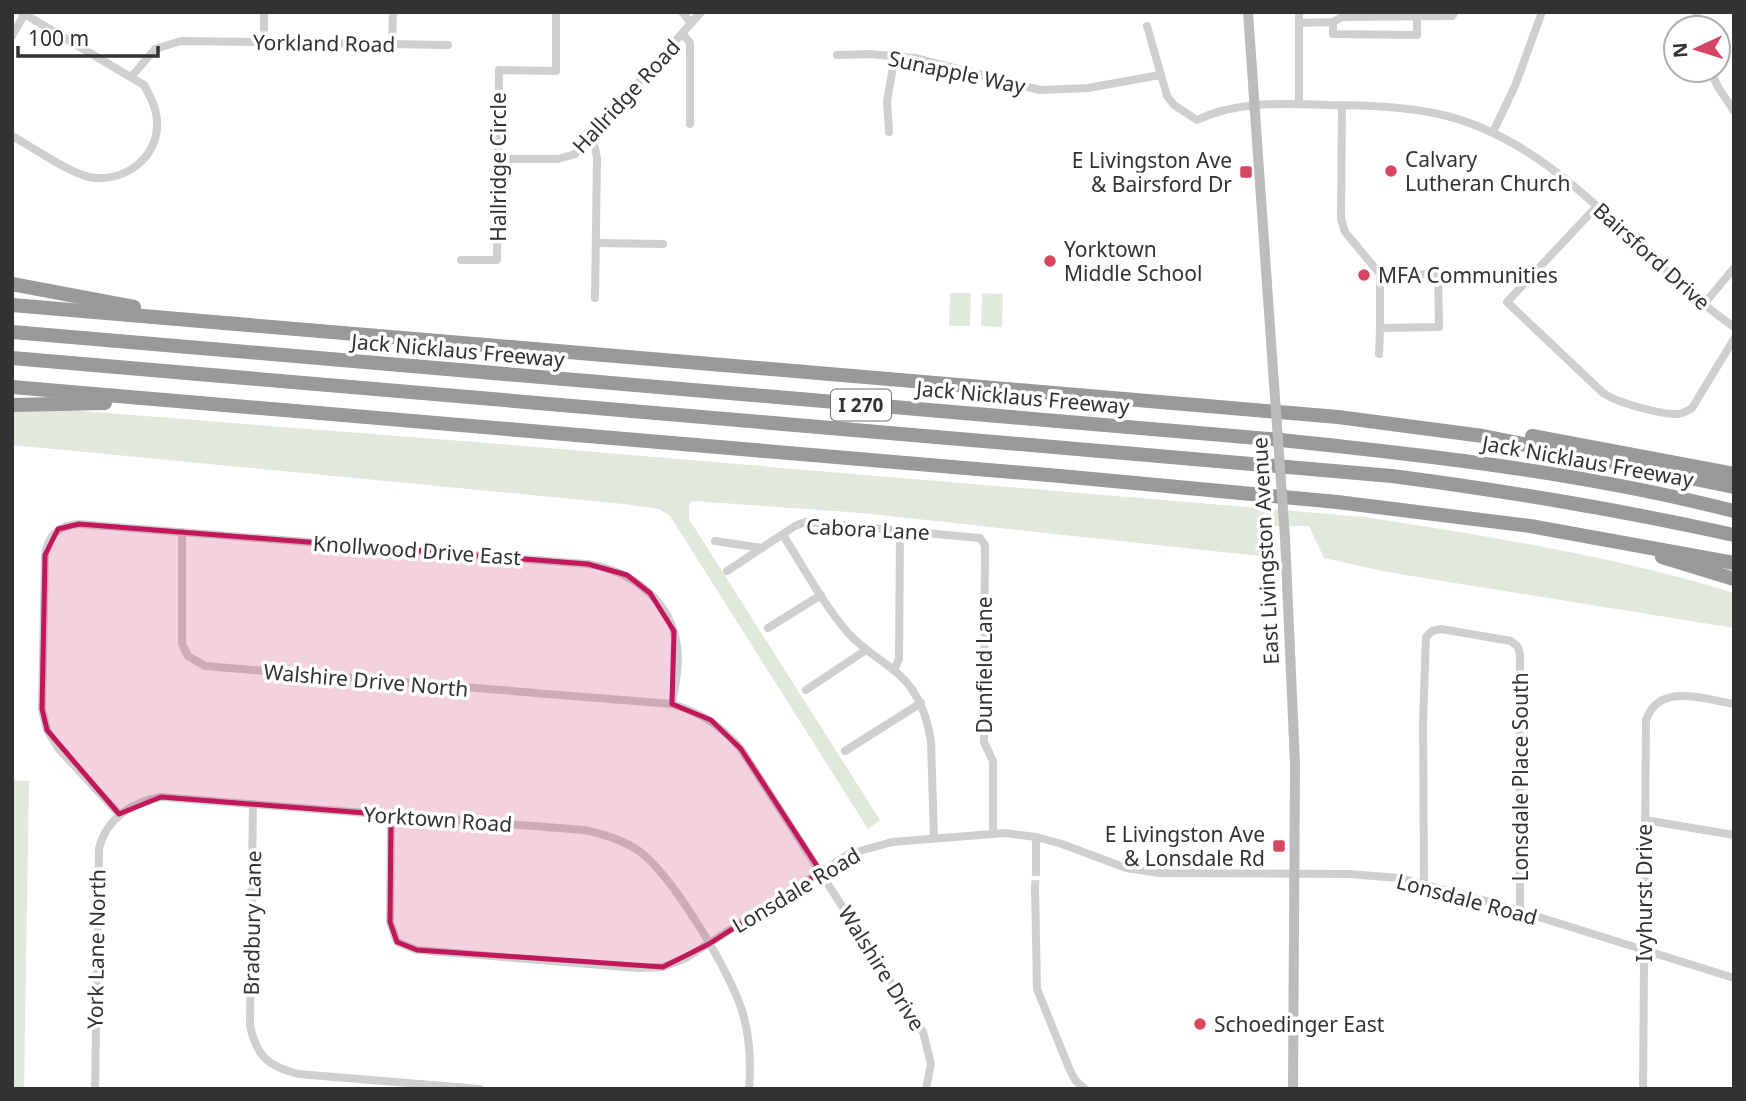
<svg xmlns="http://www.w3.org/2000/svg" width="1746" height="1101" font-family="'Noto Sans',sans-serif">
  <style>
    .green { fill: #e3e8dc }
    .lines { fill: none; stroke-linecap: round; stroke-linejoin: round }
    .minor-tunnel { stroke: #d6d6d6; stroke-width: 8; stroke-dasharray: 8 4; stroke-linecap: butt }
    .minor { stroke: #cfcfcf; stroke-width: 8 }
    .secondary { stroke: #bcbcbc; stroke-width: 10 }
    .motorway { stroke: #999; stroke-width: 14 }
    .secondary-bridge { stroke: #bcbcbc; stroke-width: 10 }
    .marked { fill: #c2185b; fill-opacity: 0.2; stroke: #c2185b; stroke-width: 5; stroke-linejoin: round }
    .poi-dot { fill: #d74660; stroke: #fff; stroke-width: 2.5 }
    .labels { text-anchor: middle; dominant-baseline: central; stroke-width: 7; stroke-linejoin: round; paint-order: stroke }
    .shield { fill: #fff; stroke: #707070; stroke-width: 2 }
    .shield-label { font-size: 19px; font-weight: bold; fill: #323232 }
    .street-label { font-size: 21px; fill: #323232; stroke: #fff }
    .poi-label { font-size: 21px; fill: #323232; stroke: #fff; text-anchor: start }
  </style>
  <rect width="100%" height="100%" fill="#fff"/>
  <!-- green -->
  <g class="green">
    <polygon points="950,293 971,293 970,326 949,326"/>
    <polygon points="982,293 1003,294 1002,327 981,326"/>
    <path d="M12 408 56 409 512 445 1364 517C1488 536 1613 556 1734 593V628L1387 572 1324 558 1309 526H1268L1271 541 1269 551 1259 556 862 513 692 501 689 504V519L880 820 868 829 670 516 659 509 624 504 12 445Z"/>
    <polygon points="12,780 29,781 24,1089 12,1089"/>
  </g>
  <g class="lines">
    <!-- minor-tunnel -->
    <polyline class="minor-tunnel" points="1035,888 1036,872"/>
    <!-- minor -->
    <g class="minor">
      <polyline points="682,12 691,23"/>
      <polyline points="1299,12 1299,104"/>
      <polyline points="1696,12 1698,28"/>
      <polyline points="1333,22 1333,34 1417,35 1417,16"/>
      <polyline points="1299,23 1333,22 1342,17 1452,16 1455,12"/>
      <path d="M1147 26 1167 96 1174 105 1197 120C1238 100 1284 104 1328 105 1364 105 1399 106 1434 113 1523 131 1585 195 1649 254 1676 279 1703 306 1734 327"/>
      <polyline points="683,34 690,43 690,124"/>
      <polyline points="12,36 24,15"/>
      <polyline points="264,42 264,12"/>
      <polyline points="392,44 393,12"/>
      <polyline points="837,55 869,54 915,58 1040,90 1088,88 1160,75"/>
      <polyline points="1710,70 1718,87 1734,111"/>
      <polyline points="132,76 155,49 181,41 448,45"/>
      <polyline points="1342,105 1341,219 1345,232 1380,274 1380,328 1439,327 1438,274 1380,274"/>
      <polyline points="889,132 887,101 895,56"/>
      <polyline points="1493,132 1515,86 1542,12"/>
      <path d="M12 136C33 147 67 172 89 177 124 184 160 157 157 120 156 107 150 96 144 85L21 12"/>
      <polyline points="590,139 595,148 597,158 595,298"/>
      <polyline points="498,159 558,159 575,154 701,12"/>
      <path d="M1597 206 1507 302 1603 393C1616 402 1661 415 1677 414 1683 414 1687 411 1692 408L1734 339"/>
      <polyline points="596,243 663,244"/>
      <polyline points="461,260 497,260 499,70 556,71 556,12"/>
      <polyline points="1704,304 1734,268"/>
      <polyline points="1379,354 1380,328"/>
      <path d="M182 532V644L188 656 205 666 672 704C702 713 721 726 741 749L923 1032 931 1064 926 1089"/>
      <path d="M783 535C804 568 823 604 849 634 862 648 877 657 891 668 916 686 927 713 931 742L934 838"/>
      <polyline points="715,541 762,548"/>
      <polyline points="727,571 795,526 805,522 980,538 985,545 984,742 993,761 993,834"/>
      <polyline points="768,628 821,595"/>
      <polyline points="894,670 899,659 900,530"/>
      <polyline points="806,690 866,650"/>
      <polyline points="845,751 921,703"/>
      <path d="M253 804 250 1026C257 1057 268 1066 298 1074L480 1089"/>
      <path d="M119 814 58 748 47 730 42 709 45 555C48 535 59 525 79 524L588 564C631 571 670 599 677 645 680 665 675 685 672 704"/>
      <polyline points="391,815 390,922 397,942 417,950 638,968 663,967 686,958 849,854 892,842 1005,833 1036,837 1062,844 1126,868 1160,873 1348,874 1400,878 1494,903 1734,978"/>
      <polyline points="1645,820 1734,835"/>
      <polyline points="1036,872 1036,837"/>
      <polyline points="1424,883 1423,723 1426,637 1432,631 1441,629 1511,641 1518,647 1520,655 1520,912"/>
      <polyline points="1035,888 1037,989 1069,1068 1075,1080 1085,1089"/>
      <path d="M95 1089 99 848C107 818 132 802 161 797L584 830C604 834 623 840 639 851 672 875 732 974 743 1014 750 1038 751 1064 749 1089"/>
      <path d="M1643 1089 1646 720C1659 682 1704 699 1734 704"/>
    </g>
    <!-- secondary -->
    <g class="secondary">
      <polyline points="1248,12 1273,370"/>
      <polyline points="1285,537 1295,764 1293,1089"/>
    </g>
    <!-- motorway -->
    <g class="motorway">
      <polyline points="12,284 134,307"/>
      <polyline points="12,305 1338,417 1483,436 1734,487"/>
      <path d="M12 332 1281 440C1434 456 1585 473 1734 511"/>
      <path d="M12 358 1392 476C1507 491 1621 510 1734 535"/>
      <polyline points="12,387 1060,476 1337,502 1530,526 1734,563"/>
      <polyline points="12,405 105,403"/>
      <polyline points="1532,436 1734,474"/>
      <polyline points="1662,557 1734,579"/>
    </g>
    <!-- secondary-bridge -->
    <polyline class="secondary-bridge" points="1273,370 1285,537"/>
  </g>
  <!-- marked area -->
  <path class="marked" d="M79 524 588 564 627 575 650 593 674 631 672 704 711 720 741 749 821 872 709 944 663 967 417 950 397 942 390 922 391 815 161 797 119 814 47 730 42 709 45 555 58 529Z"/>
  <!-- markers -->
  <g class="poi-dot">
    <circle cx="1391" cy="171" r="7"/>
    <rect x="1239" y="165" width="14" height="14" rx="3.5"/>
    <circle cx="1050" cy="261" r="7"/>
    <circle cx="1364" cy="275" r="7"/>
    <rect x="1272" y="839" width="14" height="14" rx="3.5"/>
    <circle cx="1200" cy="1024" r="7"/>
  </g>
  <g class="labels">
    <!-- shield labels -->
    <rect class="shield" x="831" y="389.5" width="60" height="31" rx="5"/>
    <g class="shield-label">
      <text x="861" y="405">I 270</text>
    </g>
    <!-- street labels -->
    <g class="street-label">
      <text transform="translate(324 43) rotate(1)">Yorkland Road</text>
      <text transform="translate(957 72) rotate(12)">Sunapple Way</text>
      <text transform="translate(626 96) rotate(-47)">Hallridge Road</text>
      <text transform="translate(498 167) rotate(-90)">Hallridge Circle</text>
      <text transform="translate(1652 256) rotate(42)">Bairsford Drive</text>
      <text transform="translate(458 350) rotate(5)">Jack Nicklaus Freeway</text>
      <text transform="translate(1023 397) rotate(5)">Jack Nicklaus Freeway</text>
      <text transform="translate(1588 461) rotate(10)">Jack Nicklaus Freeway</text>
      <text transform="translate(868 529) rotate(3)">Cabora Lane</text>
      <text transform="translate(417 550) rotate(4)">Knollwood Drive East</text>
      <text transform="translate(1265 551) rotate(-93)">East Livingston Avenue</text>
      <text transform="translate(984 665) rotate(-90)">Dunfield Lane</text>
      <text transform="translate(366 680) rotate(5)">Walshire Drive North</text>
      <text transform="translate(1520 777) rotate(-90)">Lonsdale Place South</text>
      <text transform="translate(438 819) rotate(4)">Yorktown Road</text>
      <text transform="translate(796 890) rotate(-31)">Lonsdale Road</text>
      <text transform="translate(1644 893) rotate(-90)">Ivyhurst Drive</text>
      <text transform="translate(1467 899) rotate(15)">Lonsdale Road</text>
      <text transform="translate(252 923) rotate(-89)">Bradbury Lane</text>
      <text transform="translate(96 949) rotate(-89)">York Lane North</text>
      <text transform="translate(882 968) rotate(58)">Walshire Drive</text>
    </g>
    <!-- poi labels -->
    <g class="poi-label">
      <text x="1405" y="159">Calvary<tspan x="1405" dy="24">Lutheran Church</tspan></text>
      <text x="1232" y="160" text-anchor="end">E Livingston Ave<tspan x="1232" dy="24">&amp; Bairsford Dr</tspan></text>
      <text x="1064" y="249">Yorktown<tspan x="1064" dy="24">Middle School</tspan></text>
      <text x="1378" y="275">MFA Communities</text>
      <text x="1265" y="834" text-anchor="end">E Livingston Ave<tspan x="1265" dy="24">&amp; Lonsdale Rd</tspan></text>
      <text x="1214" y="1024">Schoedinger East</text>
    </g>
  </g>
  <!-- border -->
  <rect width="1746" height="1101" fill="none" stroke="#323232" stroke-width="28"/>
  <!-- north arrow -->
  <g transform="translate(1697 49) rotate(266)"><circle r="33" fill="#ffffff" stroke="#adadad" stroke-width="2"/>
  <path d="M0-5L12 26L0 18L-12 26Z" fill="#d74660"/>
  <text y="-10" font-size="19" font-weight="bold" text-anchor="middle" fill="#323232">N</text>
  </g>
  <!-- scale -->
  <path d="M18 46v10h140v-10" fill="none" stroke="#323232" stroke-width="3.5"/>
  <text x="28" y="46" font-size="21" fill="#323232" stroke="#ffffff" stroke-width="5" paint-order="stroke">100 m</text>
</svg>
